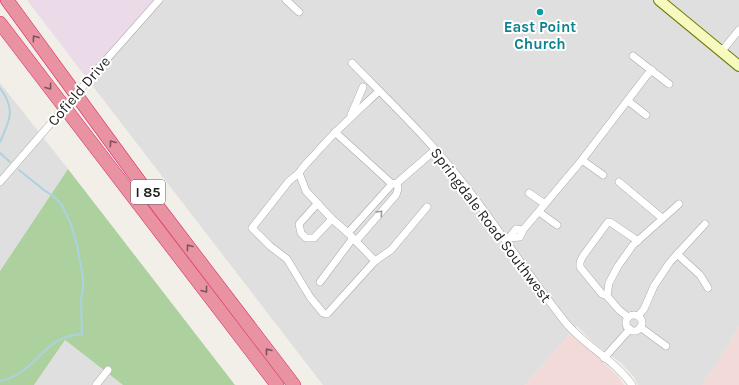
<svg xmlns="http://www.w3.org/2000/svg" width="739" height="385" font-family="Karla,sans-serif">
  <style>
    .residential { fill: #e0dfdf }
    .commercial { fill: #f2dad9 }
    .industrial { fill: #ebdbe8 }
    .forest { fill: #add19e }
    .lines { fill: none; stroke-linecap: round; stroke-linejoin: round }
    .stream { stroke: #aad3df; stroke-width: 2 }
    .street-casing { stroke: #a9a9a9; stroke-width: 8 }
    .secondary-casing { stroke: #707d05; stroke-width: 12 }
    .highway-casing { stroke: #dc2a67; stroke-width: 14 }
    .street { stroke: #fff; stroke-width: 7 }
    .secondary { stroke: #f7fabf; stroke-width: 10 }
    .highway { stroke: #e892a2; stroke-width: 13 }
    .street-bridge-casing { stroke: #a9a9a9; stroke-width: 8; stroke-linecap: butt }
    .street-bridge { stroke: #fff; stroke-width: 7 }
    .oneway { stroke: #7b545c }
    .oneway2 { stroke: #9c9c9c }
    .culture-dot { fill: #0f9aa8; stroke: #fff; stroke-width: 1.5 }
    .labels { text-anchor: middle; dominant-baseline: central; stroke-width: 4; stroke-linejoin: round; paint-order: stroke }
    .shield { fill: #fff; stroke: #646464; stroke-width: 1 }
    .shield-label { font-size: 14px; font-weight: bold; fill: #222 }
    .culture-label { font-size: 15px; font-weight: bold; fill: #0d838f; stroke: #fff }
    .street-label { font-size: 15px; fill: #222; stroke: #fff }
  </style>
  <rect width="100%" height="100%" fill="#f2efe9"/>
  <!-- residential -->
  <g class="residential">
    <polygon points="158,0 739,0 739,326 723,354 702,385 638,385 634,377 621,363 596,345 577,326 525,385 323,385 88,80"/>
    <polygon points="0,83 68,169 0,271"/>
    <polygon points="65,340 123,385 34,385"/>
  </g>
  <!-- commercial -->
  <g class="commercial">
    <polygon points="739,326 739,385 702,385 723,354"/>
    <polygon points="571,333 618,376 624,385 525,385"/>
  </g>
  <!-- industrial -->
  <polygon class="industrial" points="27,0 158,0 88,80"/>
  <!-- forest -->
  <polygon class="forest" points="68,169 235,385 123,385 65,340 34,385 0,385 0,271"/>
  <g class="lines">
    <!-- stream -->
    <g class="stream">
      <path d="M0 88C16 109 10 120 0 142"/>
      <polyline points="0,153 10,162"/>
      <path d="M0 381C22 377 35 359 50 346 59 338 71 335 82 334L81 300 83 289V278L77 245 71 224 61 204 53 196 44 190 19 170"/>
    </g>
    <!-- street casing -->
    <g class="street-casing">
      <g id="street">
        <polyline points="286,0 299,12"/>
        <polyline points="721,52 739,30"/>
        <polyline points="633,56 669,84"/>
        <path d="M352 63C390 102 430 140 463 183 499 229 530 278 566 323 585 346 616 361 632 385"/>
        <polyline points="98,69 159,0"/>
        <polyline points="628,101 646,115"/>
        <polyline points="351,115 363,87"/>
        <polyline points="335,132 392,184"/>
        <polyline points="582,160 603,175"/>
        <polyline points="299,173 289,181 252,228 270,246 287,259 310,297 323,313 326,314 328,313 375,261 391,250 427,207"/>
        <polyline points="0,182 39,137"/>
        <polyline points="619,182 662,218"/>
        <polyline points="529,193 545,204"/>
        <polyline points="317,204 299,224 301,233 306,238 314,238 332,219"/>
        <polyline points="539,212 557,225"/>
        <polyline points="348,233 392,184 397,183 435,150"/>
        <polyline points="509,238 520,237 523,230 582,160 647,75 652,70"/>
        <polyline points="508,239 516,229 523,230"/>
        <polyline points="356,241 396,195 398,189 397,183"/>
        <polyline points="677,254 700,275 708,288"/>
        <path d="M375 261 348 233 332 219 306 191 299 173C304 165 311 159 317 152 336 130 358 111 379 91"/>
        <polyline points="320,282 353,238"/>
        <polyline points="607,296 602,294 580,267 580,262 583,256 608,222 610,222 638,241"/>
        <circle cx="634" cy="323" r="8"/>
        <polyline points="638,316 644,309 654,286 670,262 705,224"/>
        <polyline points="628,317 619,310 607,296 609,283 618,266 633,245 679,204"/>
        <polyline points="640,327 666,346"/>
        <polyline points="604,358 630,329"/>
        <polyline points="96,385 108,370"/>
      </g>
    </g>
    <!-- secondary casing -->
    <g class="secondary-casing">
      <polyline id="secondary" points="659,0 739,66"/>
    </g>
    <!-- highway casing -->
    <g class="highway-casing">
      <g id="highway">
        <polyline points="7,0 156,204 294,385"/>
        <polyline points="0,23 277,385"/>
      </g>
    </g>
    <!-- street -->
    <use href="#street" class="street"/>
    <!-- secondary -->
    <use href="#secondary" class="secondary"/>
    <!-- highway -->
    <use href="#highway" class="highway"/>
    <!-- street-bridge casing -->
    <g class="street-bridge-casing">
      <polyline id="street-bridge" points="39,137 98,69"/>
    </g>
    <!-- street-bridge -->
    <use href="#street-bridge" class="street-bridge"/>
  </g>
  <!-- one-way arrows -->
  <defs><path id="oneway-chevron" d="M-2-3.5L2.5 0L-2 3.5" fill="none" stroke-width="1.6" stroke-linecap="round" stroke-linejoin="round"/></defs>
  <g class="oneway">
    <use href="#oneway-chevron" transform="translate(35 38) rotate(-126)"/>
    <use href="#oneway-chevron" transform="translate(49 87) rotate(53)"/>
    <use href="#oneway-chevron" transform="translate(112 143) rotate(-126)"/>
    <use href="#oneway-chevron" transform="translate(189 247) rotate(-127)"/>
    <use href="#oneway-chevron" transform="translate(205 290) rotate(53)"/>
    <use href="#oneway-chevron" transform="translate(268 351) rotate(-128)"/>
  </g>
  <use class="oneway2" href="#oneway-chevron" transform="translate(380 213) rotate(-47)"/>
  <!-- markers -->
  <circle class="culture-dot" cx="540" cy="12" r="4"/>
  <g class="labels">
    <!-- shield labels -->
    <rect class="shield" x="131" y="180" width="34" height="24" rx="3"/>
    <g class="shield-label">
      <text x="148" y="192">I 85</text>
    </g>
    <!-- culture labels -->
    <g class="culture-label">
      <text x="540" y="27">East Point<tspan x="540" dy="17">Church</tspan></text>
    </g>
    <!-- street labels -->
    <g class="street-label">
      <text transform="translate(79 91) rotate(-49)">Cofield Drive</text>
      <text transform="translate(491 225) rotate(53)">Springdale Road Southwest</text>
    </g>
  </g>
</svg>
